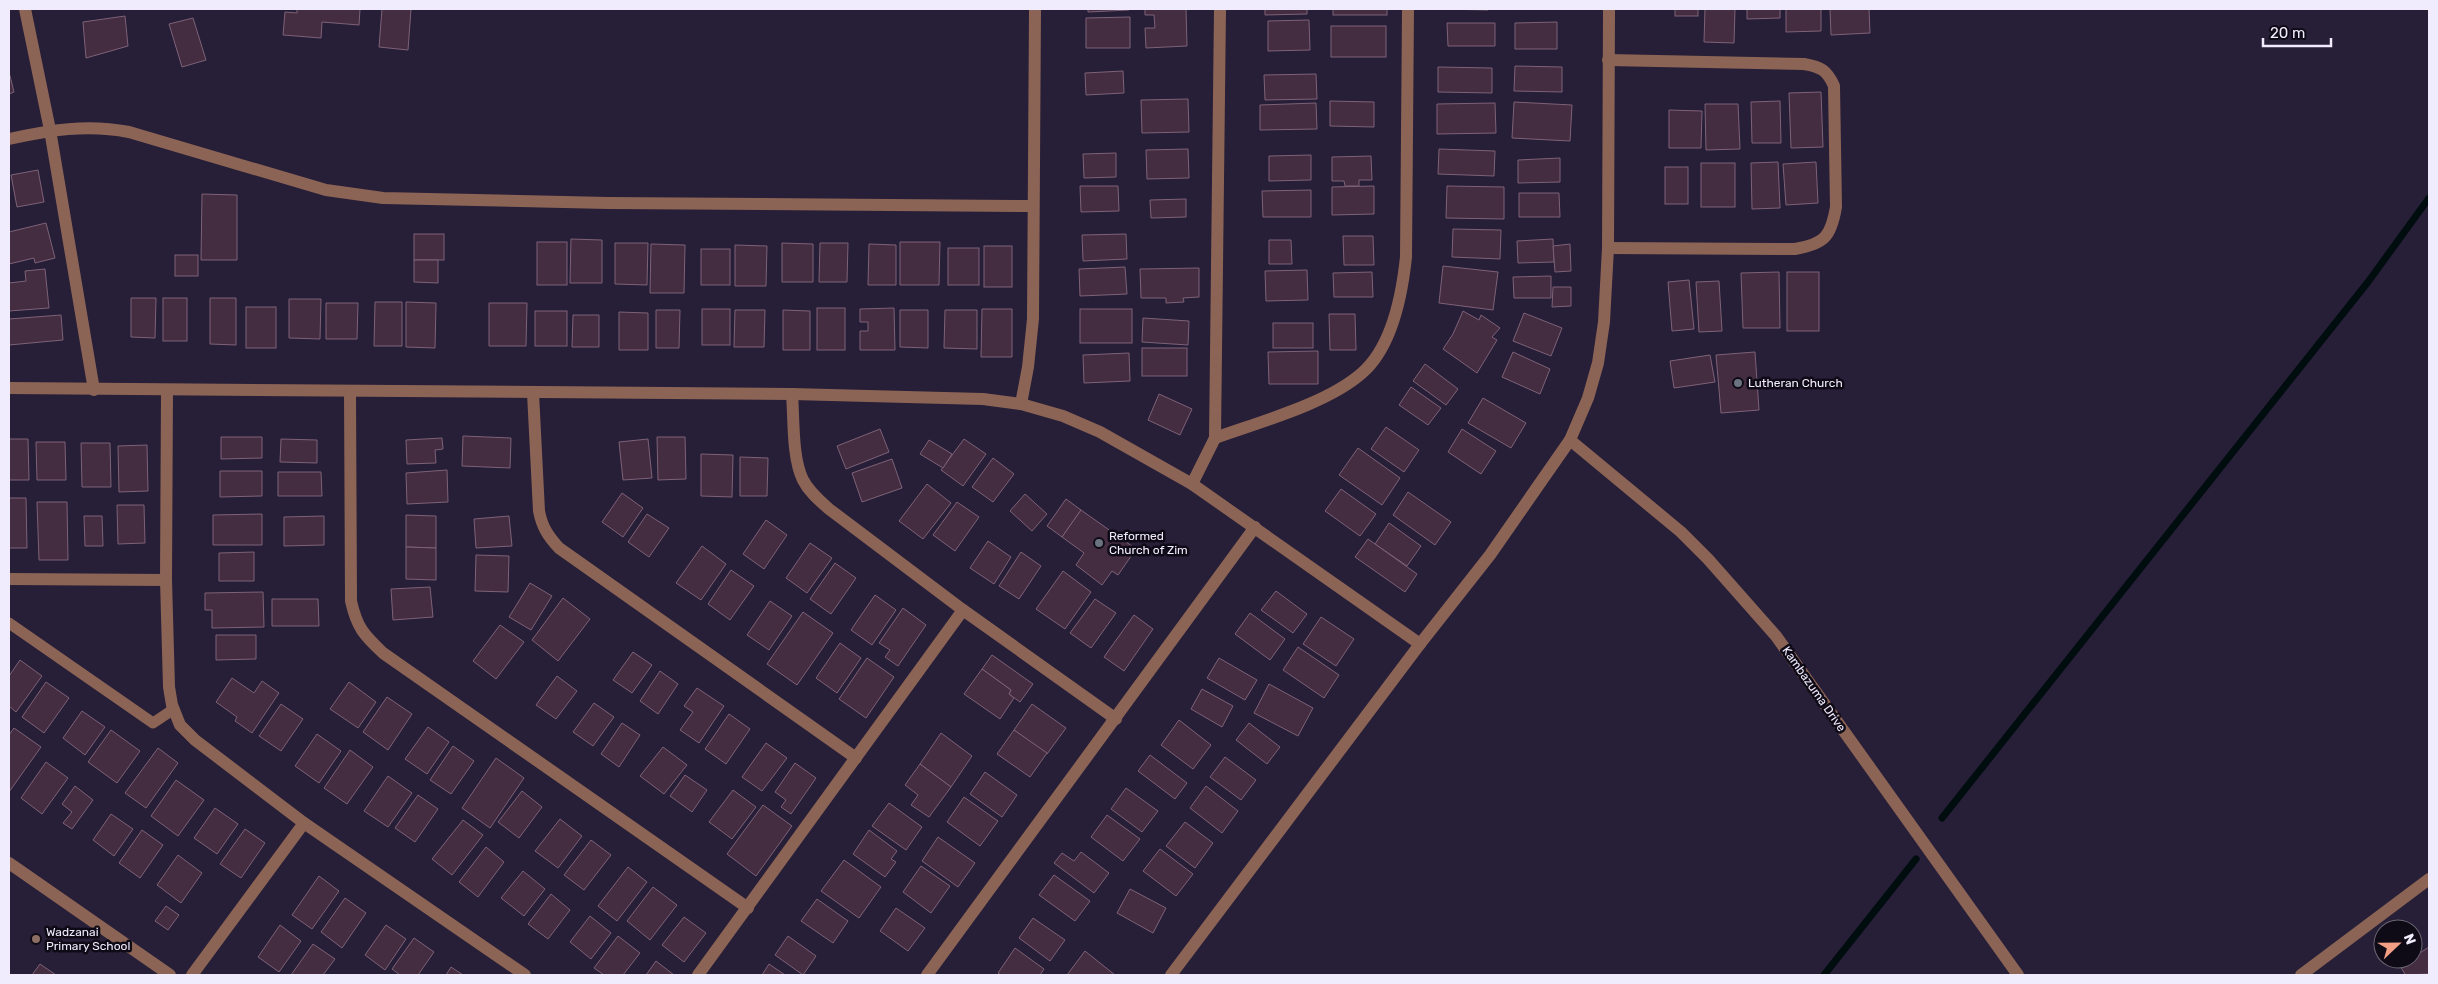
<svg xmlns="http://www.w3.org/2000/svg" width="2438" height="984" font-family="Rubik,sans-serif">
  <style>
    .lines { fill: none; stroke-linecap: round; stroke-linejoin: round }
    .stream { stroke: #000d0f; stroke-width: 7 }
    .building { fill: #452d41; stroke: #7d6278 }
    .lane { stroke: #8b6456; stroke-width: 11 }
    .street { stroke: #8b6456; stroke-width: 12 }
    .worship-dot { fill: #6b7280; stroke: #0e0b16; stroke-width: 2 }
    .education-dot { fill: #8d6e63; stroke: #0e0b16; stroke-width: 2 }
    .labels { text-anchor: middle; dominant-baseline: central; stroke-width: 5; stroke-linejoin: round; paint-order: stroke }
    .poi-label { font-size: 12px; fill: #f1ecfd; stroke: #0e0b16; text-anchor: start }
    .street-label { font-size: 12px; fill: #f1ecfd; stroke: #0e0b16 }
  </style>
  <rect width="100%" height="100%" fill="#271e37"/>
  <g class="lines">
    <!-- stream -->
    <g class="stream">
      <polyline points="1942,818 2368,282 2429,198"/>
      <polyline points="1824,975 1916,859"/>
    </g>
  </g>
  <!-- building -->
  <g class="building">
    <polygon points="297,9 360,9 359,25 322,22 321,38 283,35 285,12 297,13"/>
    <polygon points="382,9 411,9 408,50 379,47"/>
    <polygon points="1088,9 1129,9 1129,10 1088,12"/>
    <polygon points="1145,9 1186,9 1187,46 1146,48 1145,28 1155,28 1154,15 1145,15"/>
    <polygon points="1265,9 1307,9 1307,14 1265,15"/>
    <rect x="1333" y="9" width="54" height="6"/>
    <polygon points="1440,9 1489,9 1488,10"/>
    <rect x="1675" y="9" width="23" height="7"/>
    <polygon points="1705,9 1735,9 1734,43 1704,42"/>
    <polygon points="1747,9 1780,9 1780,18 1747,19"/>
    <polygon points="1786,9 1821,9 1821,31 1786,32"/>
    <polygon points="1830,9 1869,9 1870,33 1831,35"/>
    <polygon points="125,16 128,46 86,58 83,22"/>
    <polygon points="1130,17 1130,48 1086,48 1086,18"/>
    <polygon points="193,18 206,60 182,67 169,24"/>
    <polygon points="1309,20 1310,50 1268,51 1268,21"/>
    <polygon points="1557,22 1557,49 1515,49 1515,23"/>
    <polygon points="1447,23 1495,23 1495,46 1448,46"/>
    <rect x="1331" y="26" width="55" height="31"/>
    <polygon points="1515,66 1562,67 1562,92 1514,91"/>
    <polygon points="1438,67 1492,68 1492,93 1438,92"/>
    <polygon points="1123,71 1124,93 1086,95 1085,73"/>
    <polygon points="9,72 14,92 9,94"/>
    <polygon points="1316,74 1317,99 1265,100 1264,75"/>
    <polygon points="1821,92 1823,147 1791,148 1789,93"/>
    <polygon points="1188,99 1189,132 1142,133 1141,100"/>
    <polygon points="1330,101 1374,102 1374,127 1330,126"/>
    <polygon points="1780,101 1781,143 1752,143 1751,102"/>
    <polygon points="1514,102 1572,105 1570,141 1512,138"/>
    <polygon points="1316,103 1317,129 1260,130 1260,105"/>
    <polygon points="1495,103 1496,133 1437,134 1437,104"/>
    <polygon points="1705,104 1738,104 1740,149 1706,150"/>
    <polygon points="1669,110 1702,111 1701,148 1669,148"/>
    <polygon points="1188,149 1189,178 1147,179 1146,150"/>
    <polygon points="1439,149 1495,151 1494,176 1438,174"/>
    <polygon points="1116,153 1116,177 1084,178 1083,154"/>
    <polygon points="1311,155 1311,180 1269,181 1269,156"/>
    <polygon points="1371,156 1372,180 1359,180 1359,186 1345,186 1344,181 1332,181 1332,157"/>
    <polygon points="1560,158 1560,182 1518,183 1518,160"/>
    <polygon points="1778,162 1780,208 1752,209 1751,163"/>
    <polygon points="1816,162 1818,203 1786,205 1783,164"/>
    <rect x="1701" y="163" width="34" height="44"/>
    <rect x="1665" y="167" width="23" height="37"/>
    <polygon points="38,170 44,202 17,207 11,175"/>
    <polygon points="1080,186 1118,186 1119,211 1081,212"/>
    <polygon points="1374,186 1374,214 1332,215 1332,187"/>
    <polygon points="1447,186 1504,187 1504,219 1446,218"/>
    <polygon points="1311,190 1311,217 1263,217 1262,191"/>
    <polygon points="1519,193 1559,193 1560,217 1519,217"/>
    <polygon points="202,194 237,195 237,260 201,260"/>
    <polygon points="1186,199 1186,217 1151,218 1150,200"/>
    <polygon points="46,223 55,258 35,263 34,258 9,264 9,232"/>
    <polygon points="1453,229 1501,230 1500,259 1452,257"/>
    <rect x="414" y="234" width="30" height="26"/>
    <polygon points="1126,234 1127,259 1083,261 1082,235"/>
    <polygon points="1343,236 1373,236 1374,265 1344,265"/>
    <polygon points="571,239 602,240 602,283 570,283"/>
    <polygon points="1553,239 1554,262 1518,263 1517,241"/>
    <polygon points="1269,240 1291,240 1292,264 1269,264"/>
    <rect x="537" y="242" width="30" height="43"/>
    <polygon points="900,242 940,242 939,285 900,285"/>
    <polygon points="615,243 648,243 647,285 615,284"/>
    <polygon points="782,243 813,244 813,282 782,282"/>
    <polygon points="820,243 848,243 847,282 819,282"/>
    <polygon points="651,244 685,245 684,293 650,293"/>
    <polygon points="869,244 896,245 896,285 868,285"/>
    <polygon points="1570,244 1571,271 1555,272 1553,246"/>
    <polygon points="735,245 767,246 766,286 735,286"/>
    <rect x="984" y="246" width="28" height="41"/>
    <rect x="948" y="248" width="31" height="37"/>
    <rect x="701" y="249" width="29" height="36"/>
    <rect x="175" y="255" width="23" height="21"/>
    <polygon points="414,260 438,260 438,283 414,282"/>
    <polygon points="1443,266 1498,272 1493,310 1439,303"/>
    <polygon points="1125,267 1127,294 1080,296 1079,269"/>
    <polygon points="1199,268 1199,297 1183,298 1184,302 1166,303 1166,298 1141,298 1140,269"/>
    <polygon points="45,269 49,308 9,311 9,283 26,281 25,271"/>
    <polygon points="1307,270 1308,300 1266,301 1265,271"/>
    <polygon points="1372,272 1373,297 1334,297 1333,273"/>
    <polygon points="1779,272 1780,328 1743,328 1741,273"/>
    <rect x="1787" y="272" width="32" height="59"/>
    <polygon points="1551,276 1551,298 1514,298 1513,277"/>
    <polygon points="1689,280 1694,329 1672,331 1668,282"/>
    <polygon points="1719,281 1722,331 1699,332 1696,282"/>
    <polygon points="1553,287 1571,287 1571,306 1552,307"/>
    <polygon points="131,298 156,298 155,338 131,337"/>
    <rect x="163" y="298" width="24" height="43"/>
    <polygon points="210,298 236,298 236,345 210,344"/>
    <polygon points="289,299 321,299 320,339 289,338"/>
    <polygon points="375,302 402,302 402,346 374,346"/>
    <polygon points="406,302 436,303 435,348 406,347"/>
    <polygon points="326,303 358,303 357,339 326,339"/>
    <polygon points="489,303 527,303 526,346 489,346"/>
    <rect x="246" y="307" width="30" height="41"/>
    <rect x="817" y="308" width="28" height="42"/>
    <polygon points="894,308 895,350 860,350 860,331 868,331 868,322 860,322 860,309"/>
    <rect x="702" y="309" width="28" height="36"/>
    <polygon points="982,309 1012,309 1012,357 981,357"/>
    <rect x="1080" y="309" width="52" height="34"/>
    <polygon points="656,310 680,310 679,348 656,348"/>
    <polygon points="735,310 765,310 764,347 734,347"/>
    <polygon points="783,310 810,311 810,350 783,350"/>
    <polygon points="900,310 928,310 928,348 900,347"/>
    <polygon points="945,310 977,310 977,349 944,348"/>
    <rect x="535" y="311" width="32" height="35"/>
    <polygon points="1463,311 1479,320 1481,315 1500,328 1492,337 1497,340 1477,373 1443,349 1453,334"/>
    <polygon points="619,312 648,313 648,350 619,350"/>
    <polygon points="1524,313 1562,328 1551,356 1513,341"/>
    <polygon points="1329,314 1355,314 1356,350 1330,350"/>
    <polygon points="61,315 63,340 9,345 9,319"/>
    <polygon points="573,315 599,315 599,347 572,347"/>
    <polygon points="1143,318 1189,321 1188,345 1142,342"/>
    <rect x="1273" y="323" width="40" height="25"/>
    <rect x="1142" y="348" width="45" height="28"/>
    <polygon points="1318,351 1318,384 1269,384 1268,352"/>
    <polygon points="1513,352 1550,369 1540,394 1502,377"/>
    <polygon points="1755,352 1759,410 1721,413 1716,355"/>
    <polygon points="1129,353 1130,381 1084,383 1083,355"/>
    <polygon points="1710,355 1715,382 1674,388 1670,361"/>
    <polygon points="1425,364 1458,389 1446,405 1413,381"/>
    <polygon points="1411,387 1441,408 1428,425 1399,405"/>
    <polygon points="1159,394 1192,409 1180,435 1148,420"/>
    <polygon points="1483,398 1526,423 1511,448 1468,423"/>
    <polygon points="1386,427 1419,450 1404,472 1371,449"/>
    <polygon points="880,429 889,452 846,469 837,446"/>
    <polygon points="1462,429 1496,451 1481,474 1448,452"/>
    <polygon points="463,436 511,438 510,468 462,466"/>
    <polygon points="221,437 262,437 262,458 221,459"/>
    <polygon points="657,437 685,437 686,479 658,480"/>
    <polygon points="442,438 443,449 435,450 436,463 407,464 406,440"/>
    <polygon points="9,439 28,439 29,480 9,480"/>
    <polygon points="281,439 317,440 317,463 280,462"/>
    <polygon points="648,439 652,478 623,480 619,442"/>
    <polygon points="964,439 986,454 963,486 941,470"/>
    <polygon points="929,440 952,454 943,468 920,454"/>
    <polygon points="36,442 65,442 66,480 37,480"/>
    <polygon points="81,443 110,443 111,487 82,487"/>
    <polygon points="147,445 148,491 119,492 118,446"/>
    <polygon points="1358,448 1400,478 1382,505 1339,475"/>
    <polygon points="701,454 733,455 732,497 701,496"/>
    <polygon points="740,457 768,458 767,496 740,496"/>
    <polygon points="993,458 1014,474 993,502 972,487"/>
    <polygon points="892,459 902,488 862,502 852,473"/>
    <polygon points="447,470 448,502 407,504 406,473"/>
    <polygon points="220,471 262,471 262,496 220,497"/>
    <polygon points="278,472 321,472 322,496 278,496"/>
    <polygon points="927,484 951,503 923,539 899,521"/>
    <polygon points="1341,489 1376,514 1360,536 1325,511"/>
    <polygon points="1408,492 1451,522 1435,545 1393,515"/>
    <polygon points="622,493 643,508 623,537 602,522"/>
    <polygon points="1025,494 1047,514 1032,531 1010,511"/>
    <polygon points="9,498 26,498 27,548 9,548"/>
    <polygon points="1066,499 1081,510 1062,537 1047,526"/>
    <polygon points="37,502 67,502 68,560 39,560"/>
    <polygon points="957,502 979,517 955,551 933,535"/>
    <polygon points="117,505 144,505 145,543 118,544"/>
    <polygon points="1081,510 1136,549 1118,575 1112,571 1102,585 1076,565 1084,553 1062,537"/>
    <polygon points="262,514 262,545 213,545 213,515"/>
    <polygon points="647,514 669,528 649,557 628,542"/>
    <polygon points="406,515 436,516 436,548 406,547"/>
    <polygon points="84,516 102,516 103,546 85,546"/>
    <polygon points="324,516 324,545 284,546 284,517"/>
    <polygon points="509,516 512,546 476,548 474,519"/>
    <polygon points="766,520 787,535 764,569 743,554"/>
    <polygon points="1389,523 1421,546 1407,566 1375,544"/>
    <polygon points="1368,539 1417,574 1405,592 1355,557"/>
    <polygon points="988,541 1011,557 994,584 970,568"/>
    <polygon points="810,543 832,558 807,593 786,578"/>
    <polygon points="702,546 726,564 701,600 676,583"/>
    <polygon points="406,547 436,548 436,580 406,579"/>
    <polygon points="254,552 254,581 219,581 219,553"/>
    <polygon points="1021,552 1041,566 1019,599 999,586"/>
    <polygon points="476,555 509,556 508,592 475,591"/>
    <polygon points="835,563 856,578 831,614 810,599"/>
    <polygon points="731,570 754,586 730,620 708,604"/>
    <polygon points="1063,571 1091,592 1065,629 1036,609"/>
    <polygon points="530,583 552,596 531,630 509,617"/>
    <polygon points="430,587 433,617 393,620 391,589"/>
    <polygon points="1276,591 1307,614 1293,633 1261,610"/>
    <polygon points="263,592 264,627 212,628 212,610 205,610 205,593"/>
    <polygon points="875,595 896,610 872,645 851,630"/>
    <polygon points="563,598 590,619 558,661 532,640"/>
    <polygon points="272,599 318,599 319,626 272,626"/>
    <polygon points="1095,599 1116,613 1091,648 1070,633"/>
    <polygon points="770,601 792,616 769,650 747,635"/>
    <polygon points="903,608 926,625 898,666 885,657 890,650 879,643"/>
    <polygon points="803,612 833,633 797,685 767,664"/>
    <polygon points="1250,613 1285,639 1270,660 1235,634"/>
    <polygon points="1134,615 1153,629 1124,671 1104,657"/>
    <polygon points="1321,617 1354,639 1336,666 1303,644"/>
    <polygon points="500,625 524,642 496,679 473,661"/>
    <polygon points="216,635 256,635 256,659 216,660"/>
    <polygon points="840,643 861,658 837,693 816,678"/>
    <polygon points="1298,647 1339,675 1324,698 1283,670"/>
    <polygon points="633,652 652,665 632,693 613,680"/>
    <polygon points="992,655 1033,684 1020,702 1009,694 1011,690 982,669"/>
    <polygon points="867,658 894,677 866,718 839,699"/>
    <polygon points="1219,658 1257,680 1245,700 1207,678"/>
    <polygon points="20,660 42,676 16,712 9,706 9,676"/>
    <polygon points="982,669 1011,690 1009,694 1014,698 1000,719 964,694"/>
    <polygon points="660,671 678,684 658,714 640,701"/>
    <polygon points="557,676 577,691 556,719 536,705"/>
    <polygon points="232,678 254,693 262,681 279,693 252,733 235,721 237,717 216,702"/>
    <polygon points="46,682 69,698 44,733 22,717"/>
    <polygon points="349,682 376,702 358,728 330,709"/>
    <polygon points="1269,684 1313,708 1298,736 1254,713"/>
    <polygon points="697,688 724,706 699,743 680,730 693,712 684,706"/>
    <polygon points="1202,689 1233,706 1222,727 1191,709"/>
    <polygon points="387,697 412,714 388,750 363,732"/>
    <polygon points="594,703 614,717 593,746 573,732"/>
    <polygon points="281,704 303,719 281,751 259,736"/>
    <polygon points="1032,704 1066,728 1047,754 1014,730"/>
    <polygon points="82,711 105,727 85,755 63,738"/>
    <polygon points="729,714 750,729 726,764 705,749"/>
    <polygon points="1179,720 1211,745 1193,769 1161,745"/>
    <polygon points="622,723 640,735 619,767 601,754"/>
    <polygon points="1249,723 1280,747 1267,764 1236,740"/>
    <polygon points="428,727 449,742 427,774 405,759"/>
    <polygon points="14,728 41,747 9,792 9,735"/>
    <polygon points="111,730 140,751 117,783 88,762"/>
    <polygon points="1014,730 1047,753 1030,777 997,754"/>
    <polygon points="941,733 972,756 951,787 920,764"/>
    <polygon points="317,734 341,751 319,783 295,766"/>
    <polygon points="766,743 787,758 762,791 742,777"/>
    <polygon points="453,746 474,761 451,794 430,780"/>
    <polygon points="663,747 687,765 664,794 640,776"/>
    <polygon points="158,748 178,763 146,808 125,793"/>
    <polygon points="350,750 373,767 347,804 324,788"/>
    <polygon points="1150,755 1187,783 1175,799 1138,771"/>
    <polygon points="1225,757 1256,780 1241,800 1210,777"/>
    <polygon points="496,758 524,778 490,828 462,808"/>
    <polygon points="46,762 68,778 42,814 21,798"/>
    <polygon points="795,763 816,778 791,814 781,807 786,800 775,792"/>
    <polygon points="920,764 951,787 929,817 911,805 918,795 905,785"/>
    <polygon points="985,772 1017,795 1002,817 970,794"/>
    <polygon points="685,775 707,790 692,812 670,796"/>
    <polygon points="388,776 412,793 388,827 364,811"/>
    <polygon points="176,780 204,800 178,836 151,816"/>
    <polygon points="75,786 93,800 72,829 63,823 72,812 62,804"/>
    <polygon points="1206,786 1238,811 1222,833 1190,808"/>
    <polygon points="1126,788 1158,811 1142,832 1111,809"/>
    <polygon points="733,790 756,807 732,839 709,822"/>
    <polygon points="522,791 542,807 519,838 498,822"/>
    <polygon points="418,795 438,809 415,842 395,828"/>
    <polygon points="964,797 998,821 980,846 947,822"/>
    <polygon points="889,803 922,827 906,850 872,826"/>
    <polygon points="763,805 792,826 756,876 727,854"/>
    <polygon points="215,808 238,824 217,854 194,838"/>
    <polygon points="111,814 133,829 114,856 93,840"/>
    <polygon points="1107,815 1140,839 1123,861 1091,837"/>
    <polygon points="560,819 582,836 558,868 535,851"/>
    <polygon points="463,820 483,835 452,875 432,859"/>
    <polygon points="1185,822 1213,843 1195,868 1166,846"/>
    <polygon points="245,829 265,843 241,878 220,864"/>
    <polygon points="142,830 163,845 140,878 119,863"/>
    <polygon points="869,830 897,851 891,859 896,862 885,877 853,854"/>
    <polygon points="938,837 975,863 958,887 922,861"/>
    <polygon points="591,840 611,855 584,890 564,875"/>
    <polygon points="486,847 504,862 478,897 459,882"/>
    <polygon points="1160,849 1193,874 1176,896 1143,871"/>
    <polygon points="1081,852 1109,873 1094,893 1054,863 1062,853 1074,861"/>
    <polygon points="178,855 202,873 181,903 157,885"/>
    <polygon points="844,860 881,887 859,918 821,891"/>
    <polygon points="921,866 950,886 931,913 903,892"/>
    <polygon points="628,867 647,882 617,921 598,906"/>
    <polygon points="523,871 545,889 524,916 501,898"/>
    <polygon points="1054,875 1090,901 1075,921 1039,895"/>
    <polygon points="319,876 339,891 312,929 292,915"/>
    <polygon points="653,887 677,905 650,940 627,921"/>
    <polygon points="1130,889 1166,908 1153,933 1117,913"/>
    <polygon points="551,894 570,910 548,939 528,924"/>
    <polygon points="345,898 366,913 342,948 321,932"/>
    <polygon points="817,899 848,921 833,943 801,921"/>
    <polygon points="166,906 179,915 168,930 155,921"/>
    <polygon points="896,908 925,928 908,951 880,931"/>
    <polygon points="590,916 611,933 591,959 570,942"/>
    <polygon points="684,917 706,933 684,962 662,945"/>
    <polygon points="1033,918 1065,940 1050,961 1019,938"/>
    <polygon points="280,925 301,941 279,972 258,957"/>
    <polygon points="386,925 406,939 385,970 365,955"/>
    <polygon points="618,936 640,953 623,975 604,975 594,968"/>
    <polygon points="788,936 816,956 803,975 775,955"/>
    <polygon points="414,938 434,952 418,975 400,975 392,969"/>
    <polygon points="313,944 335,959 323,975 291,975"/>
    <polygon points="2429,947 2429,974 2402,975 2405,974 2400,966"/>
    <polygon points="1015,948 1044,969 1040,975 1001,975 998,973"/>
    <polygon points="1085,951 1115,975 1067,975"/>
    <polygon points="656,961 674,975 646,975"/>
    <polygon points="40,964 56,975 32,975"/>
    <polygon points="769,964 785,975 762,975"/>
    <polygon points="451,967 463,975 446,975"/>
  </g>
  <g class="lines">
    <!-- lane -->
    <polyline class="lane" points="9,623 153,723 174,709"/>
    <!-- street -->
    <g class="street">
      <polyline points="25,9 50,130 94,390"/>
      <path d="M1608 60 1804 64C1821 67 1827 70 1834 86L1836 207C1831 237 1824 244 1795 249L1608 248"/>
      <path d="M9 139C50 130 87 124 129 132L326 190 383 198 608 203 1032 206"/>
      <polyline points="9,388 792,394 983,399 1021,404 1063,416 1100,432 1192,484 1420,644"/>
      <polyline points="167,391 166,580 169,687 172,705 180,725 195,740 304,823 525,975"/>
      <path d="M350 392 351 601C357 628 364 635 383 653L748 908"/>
      <path d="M533 393 539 511C542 527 548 536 559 548L856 758"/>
      <path d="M792 394C794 419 792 458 803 480 809 492 820 501 829 509L963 610 1116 719"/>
      <polyline points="1021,404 1028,367 1033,319 1035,9"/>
      <path d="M1215 438C1259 422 1327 404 1362 373 1392 347 1402 295 1406 257L1408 9"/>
      <polyline points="1570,440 1681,532 1708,559 1776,636 2018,975"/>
      <polyline points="1192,484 1215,438 1220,9"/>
      <polyline points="9,579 166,580"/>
      <polyline points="9,863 170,975"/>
      <polyline points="192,975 304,823"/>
      <polyline points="698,975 963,610"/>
      <polyline points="927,975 1255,527"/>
      <polyline points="1171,975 1420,644 1490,555 1570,440 1588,398 1598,363 1604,322 1608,248 1609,9"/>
      <polyline points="2301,975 2429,879"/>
    </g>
  </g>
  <!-- markers -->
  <g class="worship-dot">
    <circle cx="1738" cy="383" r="5"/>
    <circle cx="1099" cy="543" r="5"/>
  </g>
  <circle class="education-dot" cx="36" cy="939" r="5"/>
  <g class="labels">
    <!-- poi labels -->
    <g class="poi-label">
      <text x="1748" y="383">Lutheran Church</text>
      <text x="1109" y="536">Reformed<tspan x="1109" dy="14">Church of Zim</tspan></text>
      <text x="46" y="932">Wadzanai<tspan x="46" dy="14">Primary School</tspan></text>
    </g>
    <!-- street labels -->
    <g class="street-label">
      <text transform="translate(1814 689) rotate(55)">Kambazuma Drive</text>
    </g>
  </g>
  <!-- border -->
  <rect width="2438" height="984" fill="none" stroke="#f1ecfd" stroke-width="20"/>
  <!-- north arrow -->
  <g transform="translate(2398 944) rotate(68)"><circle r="24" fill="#0e0b16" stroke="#696572"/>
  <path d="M0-4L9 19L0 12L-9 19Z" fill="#f39f86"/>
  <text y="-8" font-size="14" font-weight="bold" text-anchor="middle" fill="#f1ecfd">N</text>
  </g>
  <!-- scale -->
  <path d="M2263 38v8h68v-8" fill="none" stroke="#f1ecfd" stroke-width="2.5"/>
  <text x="2270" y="38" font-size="15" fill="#f1ecfd" stroke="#0e0b16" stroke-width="4" paint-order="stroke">20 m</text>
</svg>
